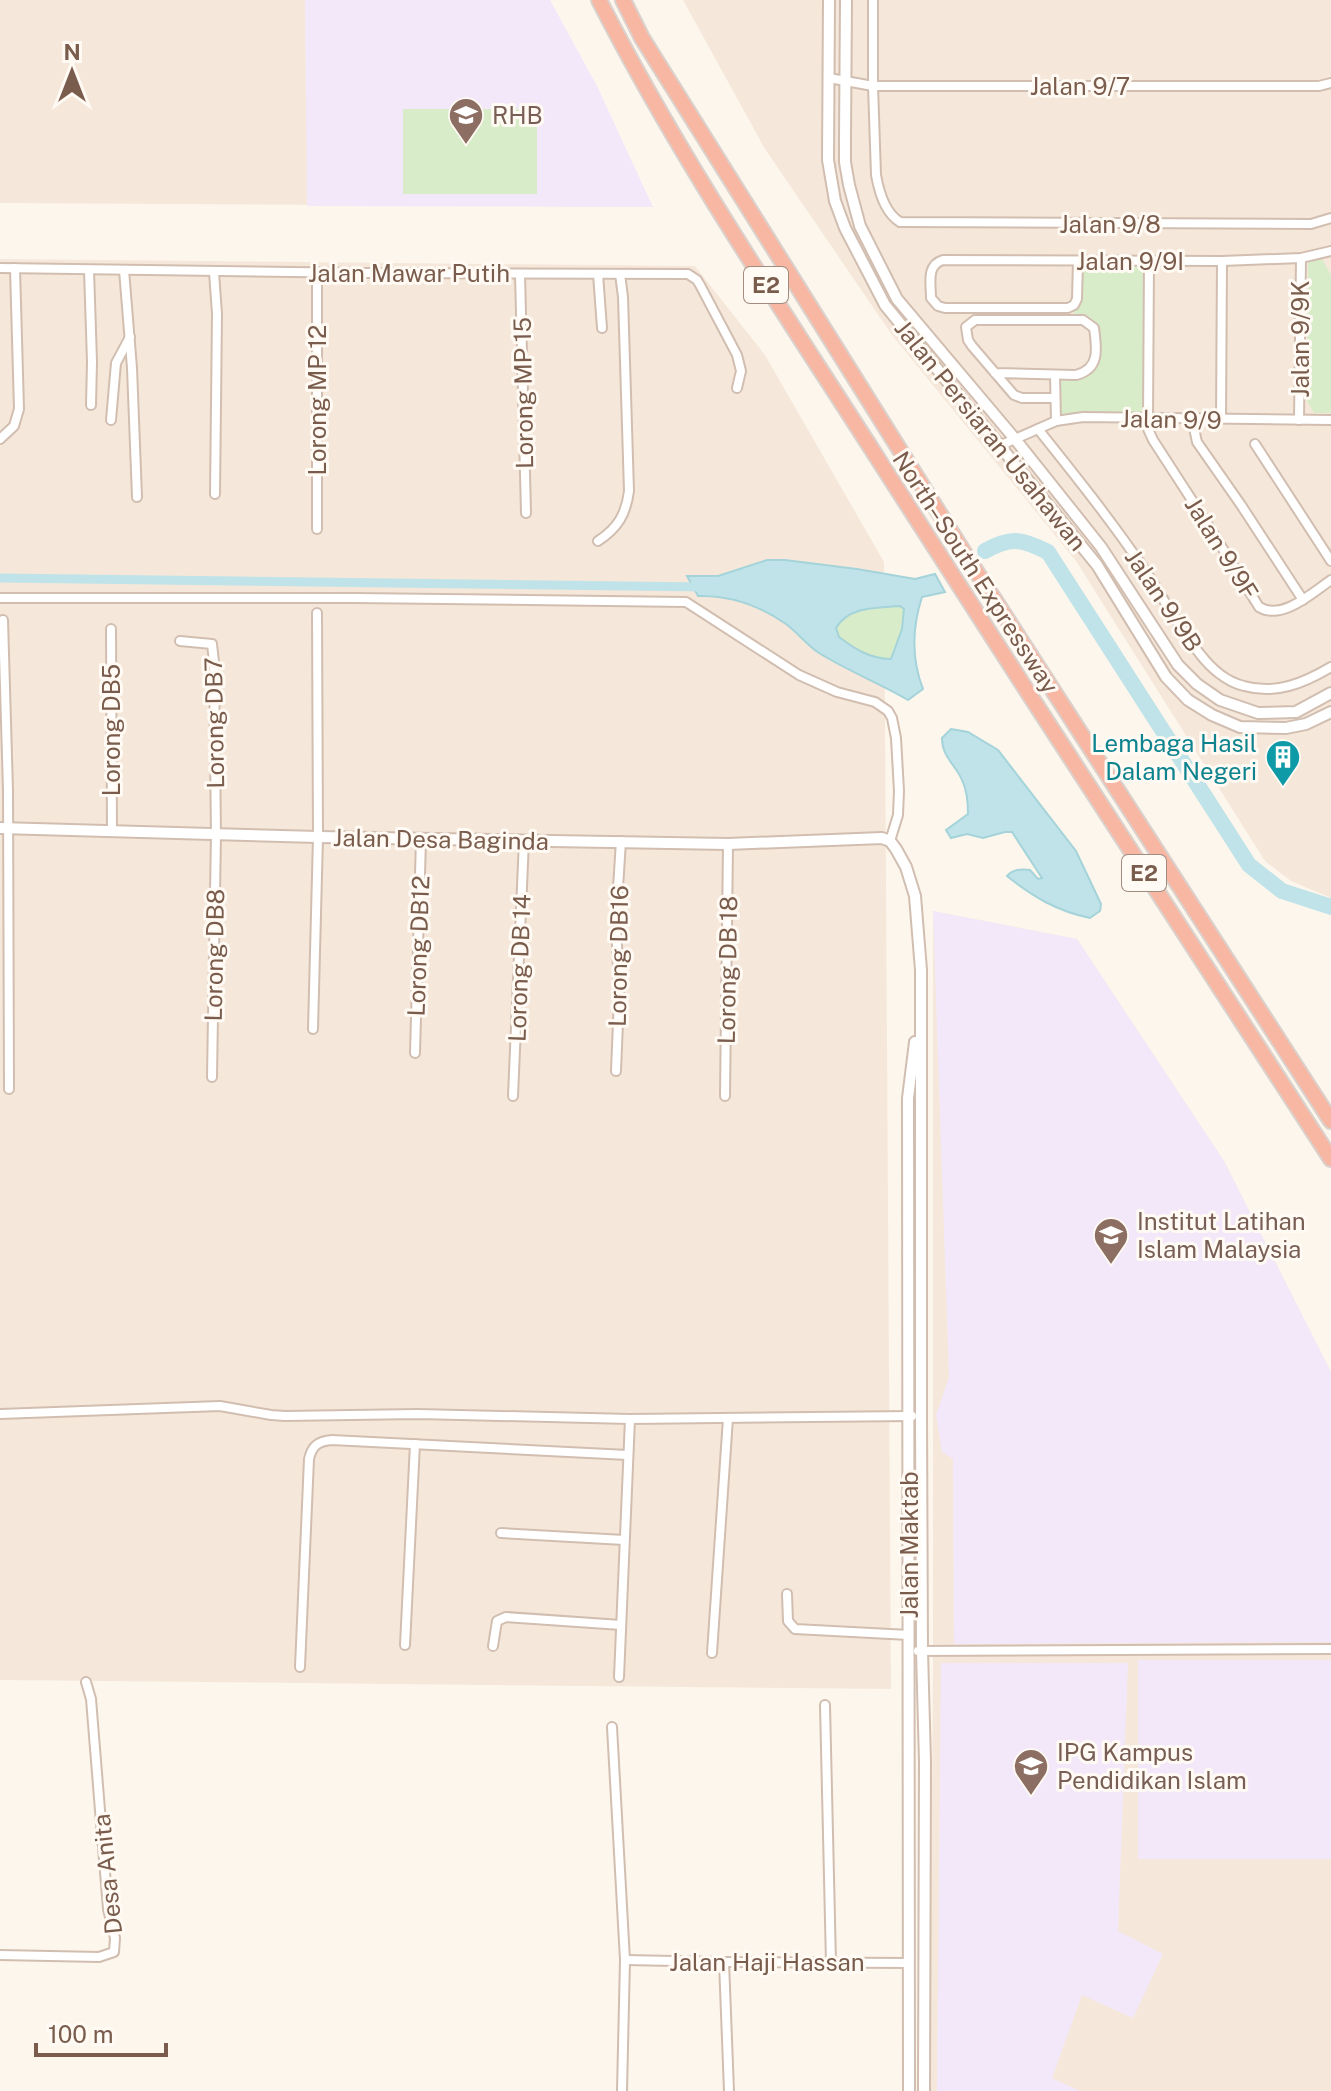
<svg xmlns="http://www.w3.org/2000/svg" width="1331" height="2091" font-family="'Public Sans',sans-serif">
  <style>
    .residential { fill: #f5e8da }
    .education { fill: #f3e8fa }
    .green { fill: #d8ecc9 }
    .water { fill: #bfe3e8; stroke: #a5d3da; stroke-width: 2; fill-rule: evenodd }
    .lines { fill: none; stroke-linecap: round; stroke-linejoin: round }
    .canal { stroke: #bfe3e8; stroke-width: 9 }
    .river { stroke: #bfe3e8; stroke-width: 16 }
    .minor-casing { stroke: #d1beb0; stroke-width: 12 }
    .tertiary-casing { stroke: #d1beb0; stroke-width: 14 }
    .motorway-casing { stroke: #dad1cd; stroke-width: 18 }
    .minor { stroke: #fff; stroke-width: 8 }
    .tertiary { stroke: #fff; stroke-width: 10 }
    .motorway { stroke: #f7b7a3; stroke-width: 14 }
    .labels { text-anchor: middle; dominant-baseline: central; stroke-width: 6; stroke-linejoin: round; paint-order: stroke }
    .shield { fill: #fffaf3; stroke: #a28b7f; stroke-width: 2 }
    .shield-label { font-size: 22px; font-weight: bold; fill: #7a5c4d }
    .street-label { font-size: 24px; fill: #7a5c4d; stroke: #fffaf3 }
    .education-label { font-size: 24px; fill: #785e54; stroke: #fffaf3; text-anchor: start }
    .culture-label { font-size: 24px; fill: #0d838f; stroke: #fffaf3; text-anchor: end }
  </style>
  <rect width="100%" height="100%" fill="#fdf6ec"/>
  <!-- residential -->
  <g class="residential">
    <polygon points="0,0 546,0 653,207 0,203"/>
    <polygon points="683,0 1331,0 1331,898 1291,881 1265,861 1076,561 892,335 765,149"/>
    <polygon points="0,259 695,266 765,355 884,562 891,1689 0,1680"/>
    <polygon points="933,911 1077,939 1224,1161 1331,1372 1331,2091 930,2091 933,1659"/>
  </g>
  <!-- education -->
  <g class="education">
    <polygon points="305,0 550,0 597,86 653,207 307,206"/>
    <polygon points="933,911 1077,939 1224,1161 1331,1372 1331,1642 954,1644 953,1459 942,1452 936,1415 949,1377"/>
    <rect x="1138" y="1660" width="193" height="199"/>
    <polygon points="941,1663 1128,1663 1118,1931 1163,1954 1133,2018 1082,1995 1052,2078 1080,2091 937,2091"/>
  </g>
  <!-- green -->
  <g class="green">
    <rect x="403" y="109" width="134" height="85"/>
    <polygon points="1322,259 1331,275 1331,413 1314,413 1307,401 1308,262"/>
    <polygon points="1078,261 1149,261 1148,419 1056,421 1055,375 1092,368 1095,335 1083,320 1068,308 1074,305"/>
    <path d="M900 606 904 609 902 629 891 659C870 659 856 648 839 637L836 628C849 606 877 608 900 606Z"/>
  </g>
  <!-- water -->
  <g class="water">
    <path d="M767 560H785L857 569 915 579 935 574 945 592 922 597C912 628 911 658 923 689L908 700C879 683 848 671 819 653 807 645 798 633 786 624 760 606 729 595 698 596L687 576H718ZM900 606 904 609 902 629 891 659C870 659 855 649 839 637L836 628C849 606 877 608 900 606Z"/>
    <path d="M951 729 968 732 998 750 1076 851 1101 904 1100 911 1090 918C1057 911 1033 897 1007 876 1013 869 1021 869 1030 870L1038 879 1042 878 1012 832H1005L983 838 967 834 951 838 946 830 968 814C968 803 967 790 962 780 955 764 942 757 942 738Z"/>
  </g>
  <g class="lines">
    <!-- canal -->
    <polyline class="canal" points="0,578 705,587"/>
    <!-- river -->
    <path class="river" d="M985 551C1011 536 1022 539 1048 552L1249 865 1282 891 1331 907"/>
    <!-- minor casing -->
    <g class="minor-casing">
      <g id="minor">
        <path d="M873 0V86L876 175C879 192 885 213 900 222L1311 224 1331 218"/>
        <polyline points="829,78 873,86 1319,86 1331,83"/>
        <path d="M1078 261 1077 299 1074 305 1068 308H945L938 306 931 298C931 284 926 265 943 260L1222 261 1301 258 1331 251"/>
        <path d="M1149 261 1148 419V429L1153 440 1208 525 1259 607C1282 621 1312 593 1331 580"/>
        <polyline points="0,268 367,273 688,274 697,280 700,285 737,355 741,371 737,388"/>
        <polyline points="89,270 92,362 91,405"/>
        <polyline points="124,270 132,368 137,497"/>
        <polyline points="214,272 217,314 215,494"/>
        <polyline points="520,274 526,513"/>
        <polyline points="598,274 602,328"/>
        <path d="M995 373 1076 375C1100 369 1097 349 1094 328L1083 320H975L966 327 968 340 972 346 1014 395 1022 398H1055"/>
        <polyline points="1055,375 1056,421"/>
        <polyline points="1192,419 1197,442 1241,505 1303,600"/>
        <polyline points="1221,419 1222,261"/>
        <polyline points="111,420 116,363 130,337"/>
        <polyline points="1299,420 1301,258"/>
        <path d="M1038 429C1074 474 1110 519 1142 566 1162 595 1178 627 1200 654 1210 667 1226 682 1244 686 1276 695 1304 683 1331 667"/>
        <polyline points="0,439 14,426 19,409 15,268"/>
        <polyline points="1255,444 1331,561"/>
        <polyline points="999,446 1056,421 1083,417 1331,420"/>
        <polyline points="317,529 317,272"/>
        <path d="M598 541C618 528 626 514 629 491L623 297 620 274"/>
        <polyline points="0,598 355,598 686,602 799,675 837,692 875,702 888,711 892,718 896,738 899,791 898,815 890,841"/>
        <polyline points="3,620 8,790 9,1089"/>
        <polyline points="111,629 112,831"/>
        <polyline points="180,641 212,644 214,662 216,834 212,1077"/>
        <polyline points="313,1029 318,837 317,613"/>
        <polyline points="415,1053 421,839"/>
        <polyline points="616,1071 619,998 616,919 621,841"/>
        <polyline points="513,1096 524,840"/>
        <polyline points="725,1096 728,844"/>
        <polyline points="0,1414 220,1406 271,1415 285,1416 418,1414 630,1419 912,1416"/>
        <polyline points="501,1533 624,1540"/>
        <polyline points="787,1594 788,1621 795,1629 909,1635"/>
        <polyline points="405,1645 415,1444"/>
        <polyline points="493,1646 497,1621 506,1617 621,1625"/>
        <polyline points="918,1651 1331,1649"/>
        <polyline points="712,1653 728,1418"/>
        <path d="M300 1667 309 1459C312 1446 318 1441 332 1440L628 1455"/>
        <polyline points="619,1677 630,1419"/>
        <polyline points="825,1705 831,1963"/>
        <polyline points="612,1727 625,1960 622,2091"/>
        <polyline points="0,1955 99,1957 114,1952 115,1938 108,1909 91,1699 86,1682"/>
        <polyline points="625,1960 724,1962 909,1963"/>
        <polyline points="724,1962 729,2091"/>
      </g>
    </g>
    <!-- tertiary casing -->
    <g class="tertiary-casing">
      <g id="tertiary">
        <polyline points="829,0 828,160 835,201 845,228 885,305 1097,565 1166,677 1188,700 1212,715 1240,727 1286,728 1306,724 1331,712"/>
        <polyline points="846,0 845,138 845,162 849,185 860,226 897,299 1015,439 1101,547 1178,665 1197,684 1220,700 1258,713 1296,712 1331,693"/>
        <polyline points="0,828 318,837 728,844 882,838 890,841 896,849 906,867 915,896 921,970 921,1416 922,1651 925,1762 924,2091"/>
        <polyline points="909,2091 908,1098 915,1042"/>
      </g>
    </g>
    <!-- motorway casing -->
    <g class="motorway-casing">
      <g id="motorway">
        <path d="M599 0C680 159 782 309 878 459 1028 693 1179 927 1331 1159"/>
        <polyline points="623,0 642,38 963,551 1331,1121"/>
      </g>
    </g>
    <!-- minor -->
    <use href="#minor" class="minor"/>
    <!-- tertiary -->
    <use href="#tertiary" class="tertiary"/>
    <!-- motorway -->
    <use href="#motorway" class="motorway"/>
  </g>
  <!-- icons -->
  <defs>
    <g id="university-pin" transform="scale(1.8)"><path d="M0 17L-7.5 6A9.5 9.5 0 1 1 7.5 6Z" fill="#8d6e63" stroke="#fffaf3"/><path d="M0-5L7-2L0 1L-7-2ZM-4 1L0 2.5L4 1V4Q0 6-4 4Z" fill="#fff"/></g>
    <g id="building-pin" transform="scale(1.8)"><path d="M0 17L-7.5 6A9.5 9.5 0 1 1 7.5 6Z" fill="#0f9aa8" stroke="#fffaf3"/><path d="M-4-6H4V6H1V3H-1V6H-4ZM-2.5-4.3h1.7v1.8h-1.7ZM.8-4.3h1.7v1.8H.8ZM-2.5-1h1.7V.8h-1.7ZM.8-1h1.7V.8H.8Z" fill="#fff"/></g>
  </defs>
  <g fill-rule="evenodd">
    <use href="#university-pin" x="466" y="115"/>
    <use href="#building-pin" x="1283" y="757"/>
    <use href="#university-pin" x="1111" y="1235"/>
    <use href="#university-pin" x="1031" y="1766"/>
  </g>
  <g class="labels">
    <!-- shield labels -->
    <g class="shield">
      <rect x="744" y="267" width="44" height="36" rx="6"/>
      <rect x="1122" y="855" width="44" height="36" rx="6"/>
    </g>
    <g class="shield-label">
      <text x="766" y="285">E2</text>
      <text x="1144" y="873">E2</text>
    </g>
    <!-- street labels -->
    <g class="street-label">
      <text x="1080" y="86">Jalan 9/7</text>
      <text x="1110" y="224">Jalan 9/8</text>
      <text x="1130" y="261">Jalan 9/9I</text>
      <text x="409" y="273">Jalan Mawar Putih</text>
      <text transform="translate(1300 339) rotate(-90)">Jalan 9/9K</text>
      <text transform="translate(523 393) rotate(-91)">Lorong MP 15</text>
      <text transform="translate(317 400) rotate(-90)">Lorong MP 12</text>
      <text transform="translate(1171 419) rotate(1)">Jalan 9/9</text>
      <text transform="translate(991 435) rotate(51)">Jalan Persiaran Usahawan</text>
      <text transform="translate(1222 548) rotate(58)">Jalan 9/9F</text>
      <text transform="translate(976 572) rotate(57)">North–South Expressway</text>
      <text transform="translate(1164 600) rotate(56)">Jalan 9/9B</text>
      <text transform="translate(214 723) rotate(-91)">Lorong DB7</text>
      <text transform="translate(111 730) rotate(-90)">Lorong DB5</text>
      <text transform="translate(441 839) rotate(1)">Jalan Desa Baginda</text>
      <text transform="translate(418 946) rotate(-88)">Lorong DB12</text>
      <text transform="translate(214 955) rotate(-89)">Lorong DB8</text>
      <text transform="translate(618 956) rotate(-89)">Lorong DB16</text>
      <text transform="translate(519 968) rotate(-88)">Lorong DB 14</text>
      <text transform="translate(727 970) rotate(-89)">Lorong DB 18</text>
      <text transform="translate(909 1545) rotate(-90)">Jalan Maktab</text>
      <text transform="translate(107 1874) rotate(-96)">Desa Anita</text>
      <text x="767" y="1962">Jalan Haji Hassan</text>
    </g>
    <!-- education labels -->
    <g class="education-label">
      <text x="492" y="115">RHB</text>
      <text x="1137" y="1221">Institut Latihan<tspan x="1137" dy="28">Islam Malaysia</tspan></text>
      <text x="1057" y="1752">IPG Kampus<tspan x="1057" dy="28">Pendidikan Islam</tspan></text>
    </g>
    <!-- culture labels -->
    <g class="culture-label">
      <text x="1257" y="743">Lembaga Hasil<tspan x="1257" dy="28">Dalam Negeri</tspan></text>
    </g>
  </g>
  <!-- north arrow -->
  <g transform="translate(72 72)" stroke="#fffaf3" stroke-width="6" paint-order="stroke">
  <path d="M0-6L14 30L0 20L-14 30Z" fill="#7a5c4d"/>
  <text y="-12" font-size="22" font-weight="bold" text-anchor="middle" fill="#7a5c4d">N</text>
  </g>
  <!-- scale -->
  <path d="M36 2043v12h130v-12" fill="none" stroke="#7a5c4d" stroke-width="4"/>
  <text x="48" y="2043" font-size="24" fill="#7a5c4d" stroke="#fffaf3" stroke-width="6" paint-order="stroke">100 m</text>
</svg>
